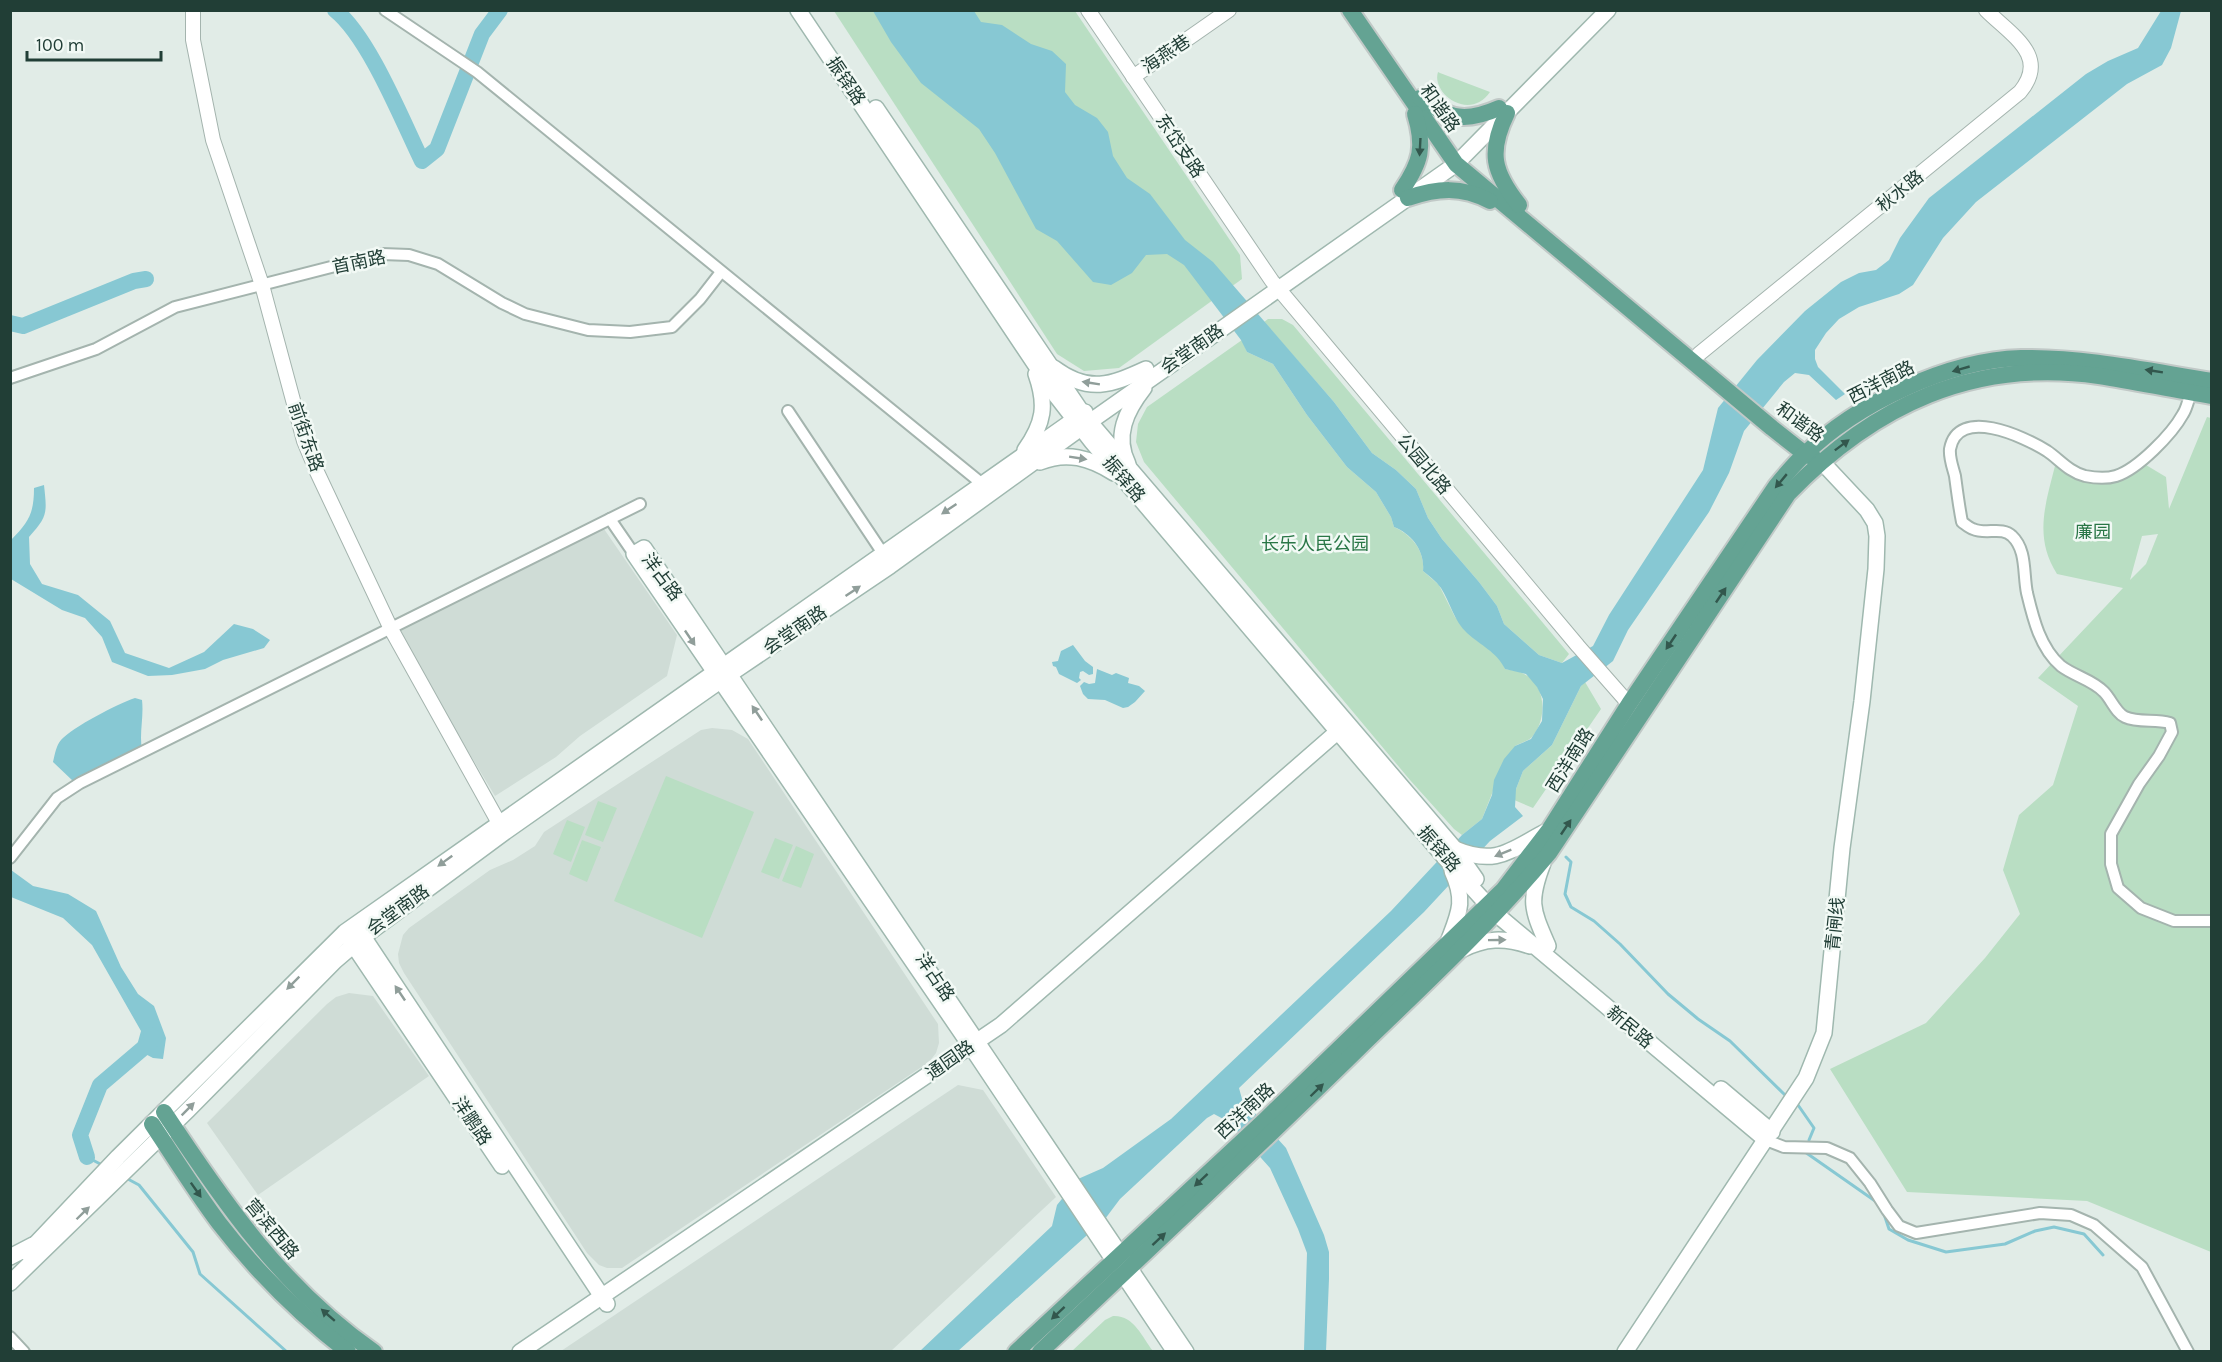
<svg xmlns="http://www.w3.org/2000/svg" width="2222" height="1362" font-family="Karla,'Noto Sans SC',sans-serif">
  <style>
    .built { fill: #cfdcd6 }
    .green { fill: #b9dec3; fill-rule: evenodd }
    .water { fill: #87c8d3 }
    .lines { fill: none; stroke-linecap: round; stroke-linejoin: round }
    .stream { stroke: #87c8d3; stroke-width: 3 }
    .river { stroke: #87c8d3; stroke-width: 16 }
    .minor-casing { stroke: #a4b4ae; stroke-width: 14 }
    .tertiary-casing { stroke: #a4b4ae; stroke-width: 16 }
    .secondary-casing { stroke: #9fb8af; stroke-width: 18 }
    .primary-casing { stroke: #c1c9c7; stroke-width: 20 }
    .minor { stroke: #fff; stroke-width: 10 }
    .tertiary { stroke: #fff; stroke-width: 14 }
    .secondary { stroke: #fff; stroke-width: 15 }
    .primary { stroke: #64a393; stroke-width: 16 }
    .oneway { fill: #32574d }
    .oneway2 { fill: #909e9a }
    .labels { text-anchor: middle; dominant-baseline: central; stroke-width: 5; stroke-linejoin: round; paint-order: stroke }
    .street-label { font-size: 18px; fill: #213e36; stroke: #f2f9f5 }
    .park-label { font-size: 18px; fill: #297646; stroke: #f2f9f5 }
  </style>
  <rect width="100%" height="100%" fill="#e1ece7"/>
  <!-- built -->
  <g class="built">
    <polygon points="600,528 604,529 677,635 667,676 580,736 556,757 495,796 448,718 398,631"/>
    <polygon points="712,728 732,730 748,739 938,1024 939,1043 936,1053 929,1062 622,1268 607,1268 599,1265 587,1253 404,973 399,963 398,954 403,935 409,928 490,870 513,860 535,846 544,832 701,730"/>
    <polygon points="349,993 373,996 429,1076 258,1195 207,1123 327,1004 336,997"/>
    <polygon points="958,1085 983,1090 1056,1197 891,1351 561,1351"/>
  </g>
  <!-- green -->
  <g class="green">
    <polygon points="834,11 1075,11 1240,255 1242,279 1119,368 1084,371 1057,354"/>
    <path d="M1438 72 1440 73 1490 92C1469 122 1431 93 1438 72Z"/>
    <polygon points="1268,319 1282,319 1293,325 1569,654 1562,663 1539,655 1504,624 1497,606 1479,582 1442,539 1428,518 1416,489 1396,470 1372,453 1334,402 1264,322"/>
    <path d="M1242 340 1247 352 1273 364 1307 415 1347 467 1376 492 1391 517 1394 527C1412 535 1425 551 1423 571L1439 585 1455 617 1476 640 1489 648 1501 660 1505 669C1511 670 1519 671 1524 674 1547 685 1547 720 1532 737 1528 741 1520 743 1515 746L1516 789 1523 771 1552 745 1581 686 1585 682 1601 709 1533 808 1493 791 1482 819 1462 835 1454 829 1410 780 1144 462 1136 442 1138 424 1147 407Z"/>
    <path d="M2207 417 2211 418V1252L2087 1201 1907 1192 1830 1069 1926 1023 1985 958 2020 914 2003 870 2019 815 2053 785 2078 706 2038 678 2123 588 2057 574C2034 538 2045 505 2055 466L2080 481 2109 483 2146 465 2166 477 2169 509ZM2158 534 2146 564 2130 580 2142 536Z"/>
    <polygon points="666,776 754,812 702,938 614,901"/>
    <polygon points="598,801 617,808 603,842 585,835"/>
    <polygon points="567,820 585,827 571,862 553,854"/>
    <polygon points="775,838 793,845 779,879 761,872"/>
    <polygon points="582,840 601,847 587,882 569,874"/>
    <polygon points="796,846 814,854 801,888 782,881"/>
    <path d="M1113 1316C1134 1315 1142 1337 1153 1351H1072L1105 1320Z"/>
  </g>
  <!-- water -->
  <g class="water">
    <path d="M873 11H974L981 22 1002 25 1031 44 1052 51 1066 64 1065 92 1075 105 1097 118 1108 132 1113 156 1127 178 1150 194 1185 240 1213 262 1334 402 1372 453 1396 470 1416 489 1428 518 1442 539 1479 582 1497 606 1504 624 1539 655 1562 663 1593 646 1609 615 1703 470 1718 408 1757 360 1805 311 1841 282 1859 273 1876 270 1889 260 1900 238 1929 198 2086 74 2108 61 2138 48 2161 11H2181L2171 48 2162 65 2127 84 1976 202 1943 238 1913 285 1899 294 1859 307 1839 319 1826 333 1815 350V359L1818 367 1845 394 1836 400 1809 375 1795 373 1784 382 1744 431 1729 473 1709 512 1628 630 1613 661 1581 686 1552 745 1523 771 1516 789 1515 807 1523 816 1490 841 1424 912 1239 1088 1242 1099 1286 1148 1324 1235 1329 1252V1279L1326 1351H1304L1307 1253 1298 1229 1270 1168 1229 1122 1214 1114 1207 1118 1120 1199 1105 1219 958 1351H920L1052 1226 1057 1205 1078 1179 1103 1168 1171 1119 1391 911 1462 835 1482 819 1492 795 1494 780 1504 759 1515 746 1531 739 1542 721 1543 699 1537 687 1526 674 1505 669C1496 651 1481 646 1467 633 1454 621 1450 602 1441 588 1436 581 1429 576 1423 571 1425 551 1412 534 1394 527L1391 517 1376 492 1347 467 1307 415 1273 364 1247 352 1241 340 1184 265 1167 254 1146 255 1132 273 1111 285 1093 282 1057 241 1036 229 995 153 979 129 921 83 891 42Z"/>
    <path d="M44 485C47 513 48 516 29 537L30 564 42 584 78 595 110 621 125 653 169 668 204 652 234 624 253 629 270 640 264 648 223 660 205 669 172 675 148 676 112 662 102 637 85 618 62 610 11 579V540C29 522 34 513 34 488Z"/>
    <polygon points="1073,645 1085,661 1093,667 1093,674 1089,675 1083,671 1080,672 1079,678 1081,680 1077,683 1059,674 1056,667 1053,666 1052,662 1058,661 1061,651"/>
    <polygon points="1097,669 1112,675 1116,673 1129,678 1128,683 1139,686 1145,691 1135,702 1128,707 1123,708 1105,700 1088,699 1083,694 1080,686 1084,682 1089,684 1095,683"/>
    <path d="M135 698 142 700C144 717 139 733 142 750L73 781 53 762C55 754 56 746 61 740 73 727 117 704 135 698Z"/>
    <polygon points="11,870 33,886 68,894 96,911 121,967 138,994 154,1006 166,1038 163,1059 153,1058 136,1049 141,1031 92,945 63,918 11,897"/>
  </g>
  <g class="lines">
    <!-- stream -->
    <g class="stream">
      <polyline points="1566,857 1571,862 1565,894 1571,907 1594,921 1620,944 1668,994 1698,1019 1730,1041 1785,1095"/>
      <polyline points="1798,1105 1814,1128 1809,1140"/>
      <polyline points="1805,1152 1878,1203"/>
      <polyline points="87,1157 104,1166"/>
      <polyline points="126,1178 139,1185 193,1252 200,1274 287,1352"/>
      <polyline points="1884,1214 1889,1229 1908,1240 1946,1252 2005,1244 2035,1231 2054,1227 2084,1234 2103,1255"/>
    </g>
    <!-- river -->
    <g class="river">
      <path d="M335 10C369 37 402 120 422 161L437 149 482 34 500 10"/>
      <polyline points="10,323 23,326 134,281 146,279"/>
      <polyline points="87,1157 80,1135 100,1085 154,1039 151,1035"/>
    </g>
    <!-- minor casing -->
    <g class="minor-casing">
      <g id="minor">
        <polyline points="385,10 477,72 986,487"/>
        <polyline points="10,378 96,349 175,307 382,254 409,255 438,264 502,303 525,314 588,330 630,332 672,327 700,299 721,272"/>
        <path d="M2191 393C2188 400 2187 408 2183 414 2172 434 2138 469 2116 476 2106 479 2095 478 2085 476 2069 472 2059 459 2047 451 2023 436 1958 406 1950 449 1949 458 1953 468 1955 476 1957 491 1959 507 1962 522 1965 524 1969 528 1973 529 1986 535 2002 526 2012 536 2027 550 2023 574 2027 593 2033 618 2040 648 2061 666 2074 676 2093 680 2104 692 2111 699 2116 713 2125 717 2138 723 2155 719 2170 723L2172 732 2159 756 2139 784 2111 834V864L2118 888 2141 908 2174 921H2212"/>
        <polyline points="788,411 886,558"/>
        <polyline points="610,519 634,554"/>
        <polyline points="10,858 57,798 80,783 640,504"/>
        <polyline points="1766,1140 1784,1147 1827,1148 1850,1158 1870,1183 1887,1210 1899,1226 1916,1233 2040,1213 2071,1215 2094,1225 2142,1267 2188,1352"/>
        <polyline points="10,1337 24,1352"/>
      </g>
    </g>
    <!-- tertiary casing -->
    <g class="tertiary-casing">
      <g id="tertiary">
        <polyline points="193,10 193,40 213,140 262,285 304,441 317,472 391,629 504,832"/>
        <polyline points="1088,10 1272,281 1578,646 1629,704"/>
        <polyline points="1133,77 1229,10"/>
        <path d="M1699 354 2020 92C2050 56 2011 35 1986 10"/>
      </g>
    </g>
    <!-- secondary casing -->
    <g class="secondary-casing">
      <g id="secondary">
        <polyline points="798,10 1057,397 1092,442 1445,858 1495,913 1766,1140"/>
        <polyline points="876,108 1083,414 1455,849 1476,879"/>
        <path d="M1054 368C1089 394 1111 385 1146 369"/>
        <path d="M1025 450C1044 423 1047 405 1036 374"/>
        <path d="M1040 462C1067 451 1090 458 1114 473"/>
        <path d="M1128 464C1114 436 1126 411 1144 388"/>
        <path d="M1455 849C1498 867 1511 849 1549 830"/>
        <path d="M1543 863C1528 902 1532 909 1548 946"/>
        <polyline points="358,929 607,1304"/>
        <polyline points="348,937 502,1166"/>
        <path d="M1448 942C1459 913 1466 901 1452 871"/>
        <path d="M1461 950C1485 938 1504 937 1530 946"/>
        <polyline points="1721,1089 1772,1132"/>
        <polyline points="27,1253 118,1157 345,932 1085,412"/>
        <polyline points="10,1257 33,1245"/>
        <polyline points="10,1283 188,1110 335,961 363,937 505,832 730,674 890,566 1081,428 1456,164 1608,10"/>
        <polyline points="520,1352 1001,1025 1344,726"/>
        <polyline points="1175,1352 976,1054 634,554 644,548 1186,1352"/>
        <polyline points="1625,1352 1806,1078 1824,1033 1842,848 1862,701 1876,569 1877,536 1875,523 1867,510 1821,461"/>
      </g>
    </g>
    <!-- primary casing -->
    <g class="primary-casing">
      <g id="primary">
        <polyline points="1350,10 1456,164 1772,428 1805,454 1814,458"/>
        <path d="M1420 98C1450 119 1465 123 1499 108"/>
        <path d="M1507 113C1488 152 1493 172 1519 205"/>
        <path d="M1402 190C1421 162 1425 147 1415 114"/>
        <path d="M1408 198C1438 188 1461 186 1490 201"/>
        <path d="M164 1112C224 1203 283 1289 374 1352"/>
        <path d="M152 1124C174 1157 195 1191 219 1223 256 1271 299 1314 348 1352"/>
        <path d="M1016 1352 1265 1120 1503 890 1549 830 1629 704 1776 486C1785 475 1794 464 1804 455 1856 404 1948 360 2021 358 2085 357 2149 371 2212 381"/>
        <path d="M1040 1352C1147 1251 1254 1151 1359 1048 1424 985 1491 923 1549 853L1788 494C1874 405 1974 358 2099 376 2137 382 2174 390 2212 396"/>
      </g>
    </g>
    <!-- minor -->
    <use href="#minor" class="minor"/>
    <!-- tertiary -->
    <use href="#tertiary" class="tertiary"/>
    <!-- secondary -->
    <use href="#secondary" class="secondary"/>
    <!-- primary -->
    <use href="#primary" class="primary"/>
  </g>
  <!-- one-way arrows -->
  <defs><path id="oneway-solid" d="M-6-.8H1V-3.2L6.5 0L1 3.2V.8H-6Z" transform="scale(1.5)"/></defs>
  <g class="oneway">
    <use href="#oneway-solid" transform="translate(1420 147) rotate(93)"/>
    <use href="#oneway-solid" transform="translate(1961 369) rotate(164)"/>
    <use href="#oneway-solid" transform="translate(2154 371) rotate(-171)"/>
    <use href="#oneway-solid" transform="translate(1842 445) rotate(-37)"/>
    <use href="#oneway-solid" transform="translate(1781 481) rotate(130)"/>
    <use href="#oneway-solid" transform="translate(1721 595) rotate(-56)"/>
    <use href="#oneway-solid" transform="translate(1671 642) rotate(124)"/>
    <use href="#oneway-solid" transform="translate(1566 827) rotate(-56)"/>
    <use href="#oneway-solid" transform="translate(1317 1090) rotate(-44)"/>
    <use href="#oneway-solid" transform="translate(1201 1180) rotate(137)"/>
    <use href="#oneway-solid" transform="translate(196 1190) rotate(55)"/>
    <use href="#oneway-solid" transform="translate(1159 1239) rotate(-43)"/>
    <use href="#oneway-solid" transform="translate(1058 1313) rotate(137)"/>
    <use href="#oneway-solid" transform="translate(328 1315) rotate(-139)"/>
  </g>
  <g class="oneway2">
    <use href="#oneway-solid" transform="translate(1091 383) rotate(-171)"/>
    <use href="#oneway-solid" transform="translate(1078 458) rotate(9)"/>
    <use href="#oneway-solid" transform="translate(949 509) rotate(146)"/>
    <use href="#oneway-solid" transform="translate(853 591) rotate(-34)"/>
    <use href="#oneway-solid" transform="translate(690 638) rotate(56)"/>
    <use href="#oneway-solid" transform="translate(757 713) rotate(-124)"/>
    <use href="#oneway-solid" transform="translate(1503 853) rotate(158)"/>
    <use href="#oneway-solid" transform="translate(445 861) rotate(144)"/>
    <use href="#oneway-solid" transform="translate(1497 940) rotate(-1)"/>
    <use href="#oneway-solid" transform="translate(293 983) rotate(135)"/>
    <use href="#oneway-solid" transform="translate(400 993) rotate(-124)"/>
    <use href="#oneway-solid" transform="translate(188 1109) rotate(-45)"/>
    <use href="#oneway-solid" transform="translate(83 1213) rotate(-44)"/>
  </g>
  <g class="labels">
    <!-- street labels -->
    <g class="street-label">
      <text transform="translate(1166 54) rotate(-34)">海燕巷</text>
      <text transform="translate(846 81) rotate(56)">振铎路</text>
      <text transform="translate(1440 108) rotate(55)">和谐路</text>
      <text transform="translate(1180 146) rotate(56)">东岱支路</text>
      <text transform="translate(1900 191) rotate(-39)">秋水路</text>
      <text transform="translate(359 262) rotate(-12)">首南路</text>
      <text transform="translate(1192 349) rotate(-35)">会堂南路</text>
      <text transform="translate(1881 382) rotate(-27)">西洋南路</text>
      <text transform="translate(1800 422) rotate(36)">和谐路</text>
      <text transform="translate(306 437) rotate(71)">前街东路</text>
      <text transform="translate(1424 464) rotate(50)">公园北路</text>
      <text transform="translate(1124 479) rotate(50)">振铎路</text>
      <text transform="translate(662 577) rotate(53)">洋占路</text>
      <text transform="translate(795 630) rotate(-34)">会堂南路</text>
      <text transform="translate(1570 760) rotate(-58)">西洋南路</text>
      <text transform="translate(1439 849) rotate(49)">振铎路</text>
      <text transform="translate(398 910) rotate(-36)">会堂南路</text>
      <text transform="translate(1835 924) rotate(-84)">青闸线</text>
      <text transform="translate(935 977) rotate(56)">洋占路</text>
      <text transform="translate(1630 1027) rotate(40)">新民路</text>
      <text transform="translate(950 1060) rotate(-35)">通园路</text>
      <text transform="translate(1245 1111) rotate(-43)">西洋南路</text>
      <text transform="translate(472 1121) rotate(56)">洋鹏路</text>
      <text transform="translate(272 1229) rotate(50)">营滨西路</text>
    </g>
    <!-- park labels -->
    <g class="park-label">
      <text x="2093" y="532">廉园</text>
      <text x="1315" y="544">长乐人民公园</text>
    </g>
  </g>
  <!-- border -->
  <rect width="2222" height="1362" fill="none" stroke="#213e36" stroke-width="24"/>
  <!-- scale -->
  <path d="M27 51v9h134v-9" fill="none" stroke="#213e36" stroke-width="3"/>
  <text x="36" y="51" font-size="18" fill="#213e36" stroke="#f2f9f5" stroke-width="4.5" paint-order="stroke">100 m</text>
</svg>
